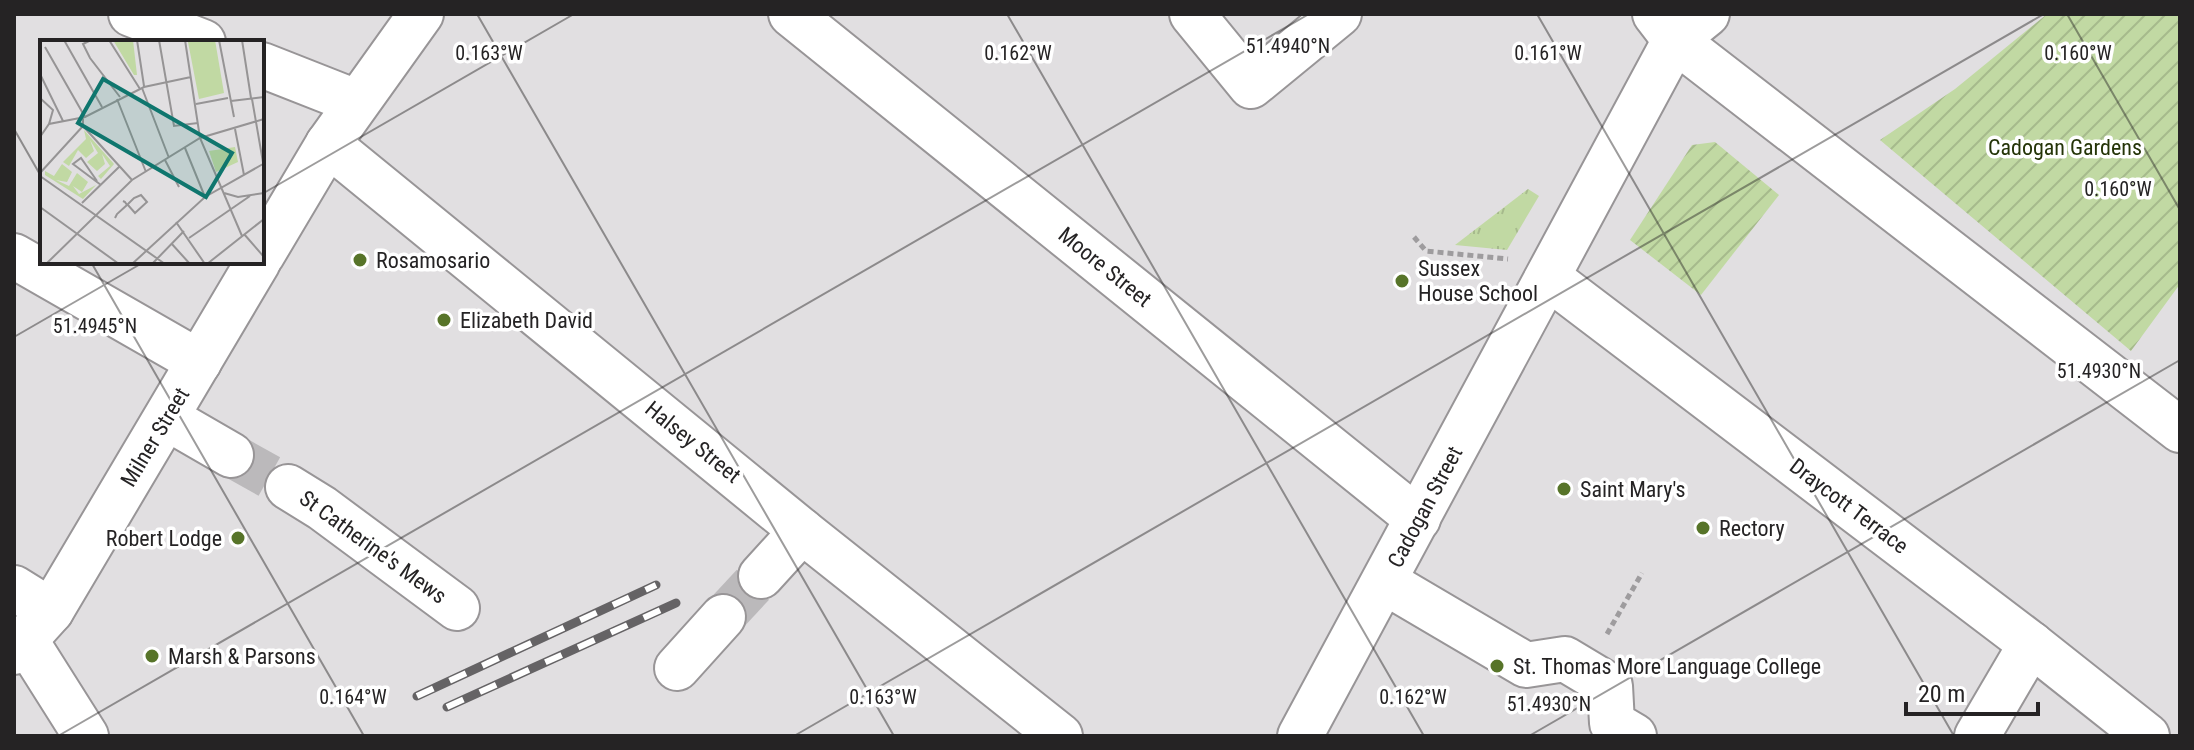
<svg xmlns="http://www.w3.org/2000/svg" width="2194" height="750" font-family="'Roboto Condensed',sans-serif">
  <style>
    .grass { fill: url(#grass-tufts) }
    .garden { fill: url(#garden-furrows) }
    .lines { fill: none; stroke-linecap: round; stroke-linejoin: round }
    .minor-tunnel { stroke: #bbb9bb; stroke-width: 44; stroke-dasharray: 44 22; stroke-linecap: butt }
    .minor-casing { stroke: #989597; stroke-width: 48 }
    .path { stroke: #9e9c9e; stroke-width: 5; stroke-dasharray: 6 4; stroke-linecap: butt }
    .minor { stroke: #fff; stroke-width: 44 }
    .rail-casing { stroke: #656365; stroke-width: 9 }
    .rail { stroke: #fff; stroke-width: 6; stroke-dasharray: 18; stroke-linecap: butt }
    .ticks { fill: none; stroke: #252324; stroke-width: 2; stroke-opacity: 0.45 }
    .poi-dot { fill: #577429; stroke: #fff; stroke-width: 3 }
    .labels { text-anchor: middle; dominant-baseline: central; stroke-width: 7; stroke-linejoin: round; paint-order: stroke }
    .park-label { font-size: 22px; fill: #243407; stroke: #fff }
    .poi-label { font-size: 22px; fill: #252324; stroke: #fff; text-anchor: start }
    .street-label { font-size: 22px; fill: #252324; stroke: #fff }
    .inset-road { fill: none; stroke: #969495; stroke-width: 2 }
    .view { fill: #0f766e; fill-opacity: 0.15; stroke: #0f766e; stroke-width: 4 }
    .inset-edge { fill: none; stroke: #252324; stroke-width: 4 }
    .ticks-label { font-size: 20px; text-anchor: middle; fill: #252324; stroke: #fff; stroke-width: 7; stroke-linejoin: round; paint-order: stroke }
  </style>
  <defs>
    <pattern id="grass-tufts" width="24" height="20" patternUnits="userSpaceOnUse" patternTransform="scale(2)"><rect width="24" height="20" fill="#c1d9a3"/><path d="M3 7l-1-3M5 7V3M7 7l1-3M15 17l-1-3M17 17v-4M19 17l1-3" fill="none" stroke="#a6ba8c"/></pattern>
    <pattern id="garden-furrows" width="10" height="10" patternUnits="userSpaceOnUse" patternTransform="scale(2)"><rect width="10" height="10" fill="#c1d9a3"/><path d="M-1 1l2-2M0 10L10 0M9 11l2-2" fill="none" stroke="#a6ba8c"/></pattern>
  </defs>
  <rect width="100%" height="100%" fill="#e1dfe1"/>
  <!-- grass -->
  <polygon class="grass" points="1528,189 1539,196 1507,250 1455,245"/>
  <!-- garden -->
  <g class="garden">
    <polygon points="2047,14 2180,14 2180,284 2131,351 1880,140 1955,89"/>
    <polygon points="1715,142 1779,195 1701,295 1630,240 1692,145"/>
  </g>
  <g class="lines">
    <!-- minor-tunnel -->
    <g class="minor-tunnel">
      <polyline points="231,455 288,487"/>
      <polyline points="723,617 761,576"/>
    </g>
    <!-- minor casing -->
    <g class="minor-casing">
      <g id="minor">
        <polyline points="131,14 203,42"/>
        <polyline points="791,14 1418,519"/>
        <polyline points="1192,14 1251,86 1339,14"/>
        <polyline points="1655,14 1675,40 2180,430"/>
        <polyline points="262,65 356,102"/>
        <polyline points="328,144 802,531 1060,736"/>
        <polyline points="262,255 328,144 421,14"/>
        <polyline points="14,256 199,362"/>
        <polyline points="1549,278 2031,644 2147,736"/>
        <polyline points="167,418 231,455"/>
        <polyline points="288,487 322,508 457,608"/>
        <polyline points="761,576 802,531"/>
        <polyline points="1385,582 1526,665 1565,659 1610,686 1612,723 1634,736"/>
        <polyline points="14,588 51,611"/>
        <polyline points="26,641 86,736"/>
        <polyline points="14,652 51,611 258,262"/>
        <polyline points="677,668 723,617"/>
        <polyline points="1300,736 1675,40 1707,14"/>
        <polyline points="1977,736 2031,644"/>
      </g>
    </g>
    <!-- path -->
    <g class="path">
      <polyline points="1414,237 1426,251 1508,259"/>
      <polyline points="1607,634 1642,573"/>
    </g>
    <!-- minor -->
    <use href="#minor" class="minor"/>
    <!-- rail casing -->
    <g class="rail-casing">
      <g id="rail">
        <polyline points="417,696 656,585"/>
        <polyline points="447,707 676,603"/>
      </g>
    </g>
    <!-- rail -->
    <use href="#rail" class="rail"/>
  </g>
  <!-- ticks -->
  <path class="ticks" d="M477 14 894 736M1007 14 1424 736M1537 14 1954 736M2067 14 2180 210M14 129 42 178M262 194 574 14M91 262 364 736M14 337 144 262M58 736 1309 14M794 736 2044 14M1529 736 2180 360"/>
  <!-- markers -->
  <g class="poi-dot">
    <circle cx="360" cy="260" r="8"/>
    <circle cx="1402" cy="281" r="8"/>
    <circle cx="444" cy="320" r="8"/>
    <circle cx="1564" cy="489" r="8"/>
    <circle cx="1703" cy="528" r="8"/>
    <circle cx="238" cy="538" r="8"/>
    <circle cx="152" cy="656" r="8"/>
    <circle cx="1497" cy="666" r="8"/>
  </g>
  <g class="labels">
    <!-- park labels -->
    <g class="park-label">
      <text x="2065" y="147">Cadogan Gardens</text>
    </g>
    <!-- poi labels -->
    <g class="poi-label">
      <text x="376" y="260">Rosamosario</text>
      <text x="1418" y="268">Sussex<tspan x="1418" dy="25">House School</tspan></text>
      <text x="460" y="320">Elizabeth David</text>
      <text x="1580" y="489">Saint Mary's</text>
      <text x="1719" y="528">Rectory</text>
      <text x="222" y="538" text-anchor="end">Robert Lodge</text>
      <text x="168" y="656">Marsh &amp; Parsons</text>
      <text x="1513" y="666">St. Thomas More Language College</text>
    </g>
    <!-- street labels -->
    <g class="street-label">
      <text transform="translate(1105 267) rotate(39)">Moore Street</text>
      <text transform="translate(155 437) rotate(-59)">Milner Street</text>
      <text transform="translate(693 442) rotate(39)">Halsey Street</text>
      <text transform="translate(1849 506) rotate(37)">Draycott Terrace</text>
      <text transform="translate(1425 507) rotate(-62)">Cadogan Street</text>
      <text transform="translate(373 547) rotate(36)">St Catherine's Mews</text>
    </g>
  </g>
  <!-- overview -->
  <g transform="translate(40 40)">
    <rect width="224" height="224" fill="#e1dfe1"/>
    <path d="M44 90 74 124 61 139 58 136 70 126 62 114 65 124 57 131 47 122 58 113 50 100 54 111 46 118 38 110 29 126 23 122 46 99ZM22 124 32 132 27 142 16 140 29 146 37 133 48 142 42 152 33 146 39 154 56 145 43 159 5 135V131L14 136Z" fill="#c1d9a3"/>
    <path d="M73 0H93L97 35H94ZM175 0 184 53 159 59 148 2ZM195 107 198 122 176 132 169 111Z" fill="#c1d9a3"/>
    <path class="inset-road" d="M24 0 62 67M51 0 43 4 50 18 80 57M69 0 100 49M97 0 104 46M119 0 134 86 158 83M145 0 160 98 202 196M179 0 194 77M202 0 211 58M5 7 45 77M0 34 23 81M102 48 129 118M0 58 13 70 9 84M77 59 106 132M212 59 224 128M191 61 224 57M156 64 188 58M43 78V86L92 140M195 89 204 135M0 97 9 84 45 77 104 47 151 37M145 108 165 157M125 120 139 147M0 133 43 86M0 136 125 224M57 141 41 118 33 124 61 145M184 153 198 157 224 153M42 163 80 126M0 167 79 224M75 178 77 174 87 165 94 158 101 155 107 162 95 173 88 165H87L85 162 83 161M136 182 165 224M204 194 224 217M149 198 210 156M131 203 150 224M6 224 92 140 160 98 224 79M92 224 165 157 223 124M112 224 144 191M167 224 224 179"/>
    <path class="view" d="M63 39 192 113 166 157 38 83Z"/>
    <rect width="224" height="224" class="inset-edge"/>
  </g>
  <g class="ticks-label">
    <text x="1288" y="53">51.4940°N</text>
    <text x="489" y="60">0.163°W</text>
    <text x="1018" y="60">0.162°W</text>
    <text x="1548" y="60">0.161°W</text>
    <text x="2078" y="60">0.160°W</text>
    <text x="2118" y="196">0.160°W</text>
    <text x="95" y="333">51.4945°N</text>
    <text x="2099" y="378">51.4930°N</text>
    <text x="353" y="704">0.164°W</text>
    <text x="883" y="704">0.163°W</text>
    <text x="1413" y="704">0.162°W</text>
    <text x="1549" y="711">51.4930°N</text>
  </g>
  <!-- border -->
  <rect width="2194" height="750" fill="none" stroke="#252324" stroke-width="32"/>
  <!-- scale -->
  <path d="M1906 702v12h132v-12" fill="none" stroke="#252324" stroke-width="4"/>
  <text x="1918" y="702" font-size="24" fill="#252324" stroke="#ffffff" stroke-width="6" paint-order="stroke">20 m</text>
</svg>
